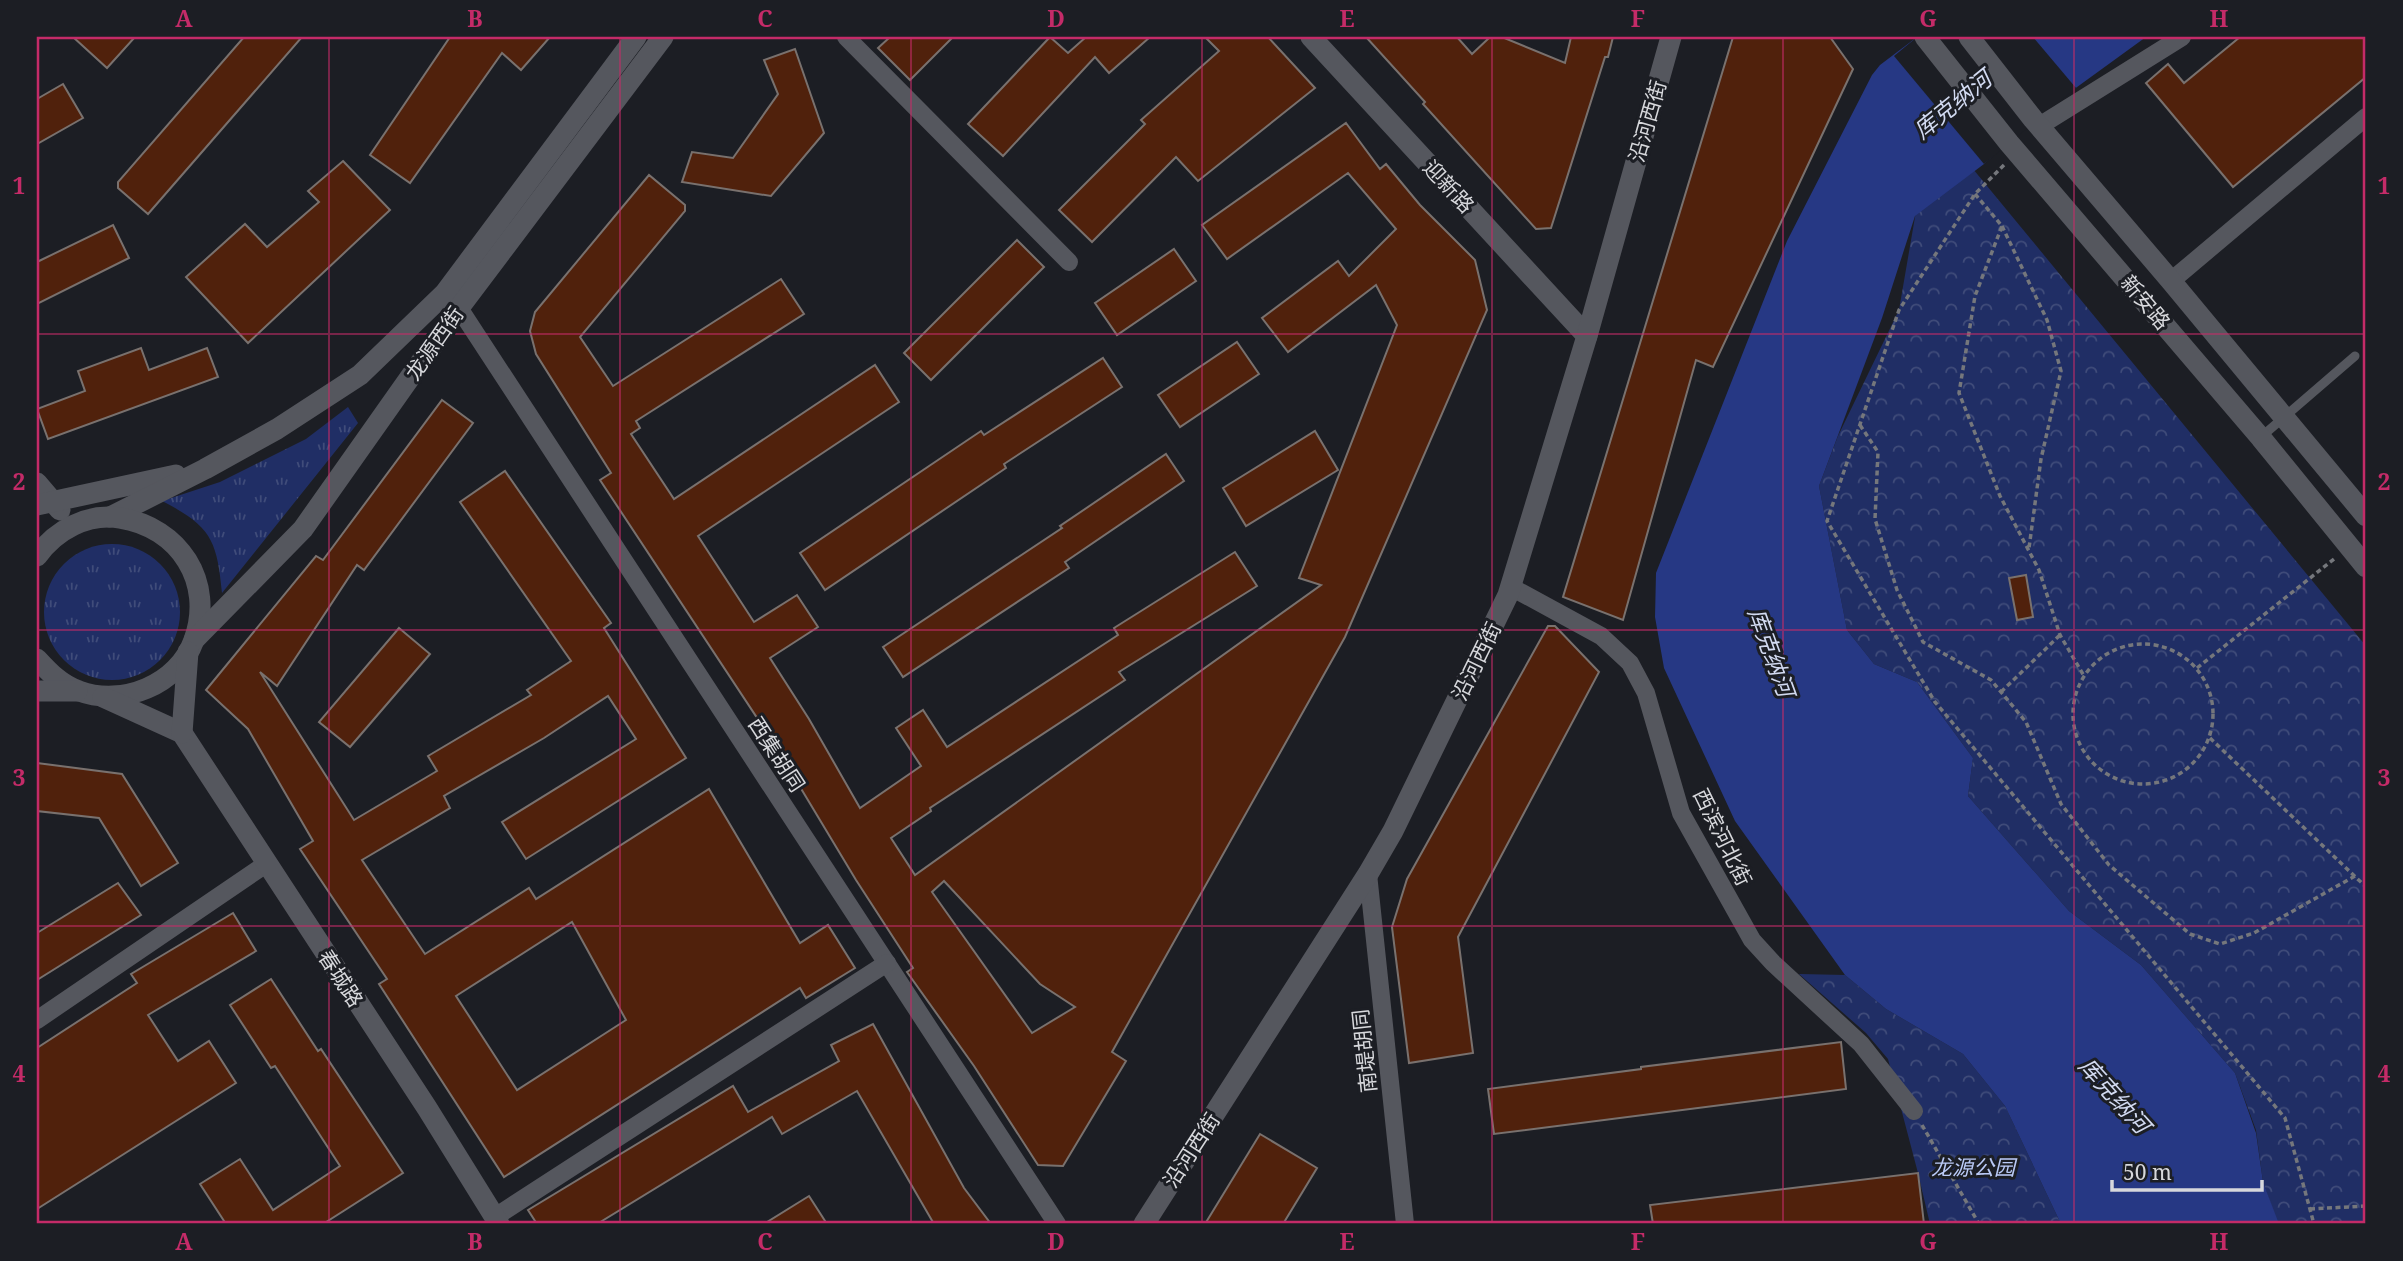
<svg xmlns="http://www.w3.org/2000/svg" width="2403" height="1261" font-family="'Noto Serif','Noto Sans SC',serif">
  <style>
    .grass { fill: url(#grass-tufts) }
    .park { fill: url(#park-crowns) }
    .water { fill: #263884 }
    .pier { fill: #1c1e24 }
    .building { fill: #50210c; stroke: #79716e; stroke-width: 2; fill-rule: evenodd }
    .lines { fill: none; stroke-linecap: round; stroke-linejoin: round }
    .path { stroke: #75777c; stroke-width: 3.5; stroke-dasharray: 5 3.5; stroke-linecap: butt }
    .lane { stroke: #55575e; stroke-width: 9 }
    .street { stroke: #55575e; stroke-width: 18 }
    .secondary { stroke: #55575e; stroke-width: 21 }
    .grid { fill: none; stroke: #c42b68; stroke-width: 2; stroke-opacity: 0.55 }
    .labels { text-anchor: middle; dominant-baseline: central; stroke-width: 6; stroke-linejoin: round; paint-order: stroke }
    .street-label { font-size: 21px; fill: #d7d8dc; stroke: #1c1e24 }
    .park-label { font-size: 21px; font-style: italic; fill: #bacaf6; stroke: #1c1e24 }
    .water-label { font-size: 23px; font-style: italic; fill: #d2daf1; stroke: #1c1e24 }
    .neatline { fill: none; stroke: #c42b68; stroke-width: 2.5 }
    .grid-label { font-size: 23px; text-anchor: middle; font-weight: bold; fill: #c42b68 }
  </style>
  <defs>
    <pattern id="grass-tufts" width="24" height="20" patternUnits="userSpaceOnUse" patternTransform="scale(1.75)"><rect width="24" height="20" fill="#202e65"/><path d="M3 7l-1-3M5 7V3M7 7l1-3M15 17l-1-3M17 17v-4M19 17l1-3" fill="none" stroke="#404c7a"/></pattern>
    <pattern id="park-crowns" width="20" height="18" patternUnits="userSpaceOnUse" patternTransform="scale(1.75)"><rect width="20" height="18" fill="#202e65"/><path d="M2 6a3 3 0 1 1 6 0M12 15a3 3 0 1 1 6 0" fill="none" stroke="#404c7a"/></pattern>
  </defs>
  <rect width="100%" height="100%" fill="#1c1e24"/>
  <!-- grass -->
  <g class="grass">
    <path d="M348 407 358 423 222 593C217 540 211 526 162 501L220 482 306 439Z"/>
    <circle cx="112" cy="612" r="68"/>
  </g>
  <!-- park -->
  <g class="park">
    <polygon points="1973,169 2366,646 2366,1224 2278,1224 2263,1182 2256,1130 2235,1073 2141,965 2069,911 1968,796 1973,758 1917,682 1874,664 1847,630 1819,486 1838,436 1899,310 1919,194"/>
    <polygon points="1799,974 1845,975 1886,1009 1963,1054 2005,1106 2061,1224 1930,1224 1918,1173 1888,1059 1866,1033"/>
  </g>
  <!-- water -->
  <polygon class="water" points="1917,37 2146,37 2033,119 1984,164 1915,216 1882,318 1819,486 1847,630 1874,664 1917,682 1973,758 1968,796 2069,911 2141,965 2235,1073 2256,1133 2263,1182 2279,1224 2061,1224 2005,1106 1963,1054 1886,1009 1845,975 1735,821 1664,668 1655,617 1656,573 1787,241 1872,75 1880,65"/>
  <!-- pier -->
  <polygon class="pier" points="1917,37 2033,37 2076,88 1984,164 1894,56"/>
  <!-- building -->
  <g class="building">
    <polygon points="73,37 135,37 107,68"/>
    <polygon points="244,37 302,37 148,214 118,188 118,182"/>
    <polygon points="450,37 550,37 521,70 502,53 410,183 370,155"/>
    <polygon points="890,37 953,37 910,80 878,48"/>
    <polygon points="1050,37 1068,53 1086,37 1150,37 1109,73 1095,57 1003,156 968,124"/>
    <polygon points="1205,37 1268,37 1315,88 1198,181 1176,157 1092,242 1059,210 1145,124 1141,120 1219,51"/>
    <polygon points="1366,37 1457,37 1472,54 1490,37 1502,37 1565,63 1571,37 1613,37 1608,57 1605,57 1551,228 1536,229 1423,104 1425,102"/>
    <polygon points="1733,37 1830,37 1853,69 1713,367 1696,360 1623,620 1563,597"/>
    <polygon points="2240,37 2366,37 2366,77 2233,187 2146,83 2168,64 2184,83"/>
    <polygon points="795,49 824,133 771,196 682,182 692,152 733,158 778,94 764,60"/>
    <polygon points="63,84 83,118 37,144 37,99"/>
    <path d="M1346 123 1380 169 1386 164 1420 205 1475 260 1487 310 1345 637 1112 1052 1126 1061 1063 1166 1038 1165 974 1066 907 972 913 968 856 880 773 742 600 480 611 473 536 354 530 331 535 312 649 175 685 205V211L580 337 613 386 781 279 804 314 636 421 640 428 631 434 674 499 875 365 899 402 698 536 754 622 797 595 818 627 770 658 809 719 860 808 921 766 896 728 923 710 947 747 1118 635 1114 628 1235 552 1257 586 1119 672 1125 680 930 808 931 811 891 838 915 875 1321 585 1299 578 1397 325 1376 285 1288 352 1262 318 1338 261 1349 276 1396 229 1348 173 1227 259 1202 225ZM944 881 1040 984 1075 1007 1032 1033 932 892Z"/>
    <polygon points="343,161 390,210 248,343 186,277 245,224 267,247 319,202 308,191"/>
    <polygon points="113,225 129,258 37,304 37,262"/>
    <polygon points="1017,240 1044,267 931,380 904,353"/>
    <polygon points="1174,249 1196,281 1117,335 1095,303"/>
    <polygon points="1237,342 1259,374 1180,427 1158,395"/>
    <polygon points="141,348 149,370 207,348 218,377 48,439 37,409 85,391 78,371"/>
    <polygon points="1103,358 1122,387 1004,464 1006,468 825,590 800,553 981,431 984,435"/>
    <path d="M442 400 473 423 364 570 357 565 277 686 260 672 354 820 437 771 428 756 531 695 527 690 571 661 460 502 505 471 611 623 604 628 686 758 526 859 502 822 636 739 608 696 544 738 444 796 450 808 362 860 425 954 529 888 536 899 709 789 800 943 828 925 855 968 806 998 800 988 504 1177 379 984 387 979 300 849 313 841 248 729 206 690 316 556 323 560ZM572 922 626 1020 517 1090 456 996Z"/>
    <polygon points="1315,431 1338,470 1246,526 1223,488"/>
    <polygon points="1166,454 1184,481 1065,562 1069,568 903,677 883,647 1062,528 1060,526"/>
    <polygon points="2026,575 2033,617 2017,620 2009,578"/>
    <polygon points="1548,626 1555,626 1599,672 1458,937 1473,1053 1409,1063 1392,927 1407,879"/>
    <polygon points="399,628 430,654 350,747 319,722"/>
    <polygon points="37,763 122,774 178,863 141,886 99,818 37,811"/>
    <polygon points="118,883 141,915 37,980 37,933"/>
    <polygon points="233,913 256,951 148,1015 178,1061 209,1041 236,1083 37,1209 37,1048 137,983 131,974"/>
    <polygon points="271,979 318,1051 321,1049 403,1173 323,1224 226,1224 200,1184 240,1159 273,1210 340,1166 275,1066 271,1068 230,1005"/>
    <polygon points="873,1024 964,1188 991,1224 934,1224 857,1091 782,1134 772,1117 597,1224 537,1224 528,1210 733,1086 748,1112 839,1061 831,1045"/>
    <polygon points="1841,1042 1846,1089 1494,1134 1488,1089 1641,1069 1641,1067"/>
    <polygon points="1260,1134 1317,1168 1283,1224 1205,1224"/>
    <polygon points="1918,1173 1924,1224 1653,1224 1650,1205"/>
    <polygon points="809,1196 827,1224 764,1224"/>
  </g>
  <g class="lines">
    <!-- path -->
    <g class="path">
      <polyline points="2004,165 1975,194 1899,310 1827,521 1935,702 2285,1118 2314,1224"/>
      <polyline points="1975,194 2002,226 1975,296 1959,393 2000,496 2039,570 2060,635 2084,676"/>
      <polyline points="2002,226 2047,320 2061,371 2041,459 2029,548"/>
      <polyline points="1860,425 1878,452 1875,519 1897,590 1923,642 1991,680 2026,722 2061,804 2109,865 2190,934 2220,944 2254,933 2355,876"/>
      <circle cx="2143" cy="714" r="70"/>
      <polyline points="2197,668 2334,559"/>
      <polyline points="2001,692 2060,635"/>
      <polyline points="2210,738 2366,887"/>
      <polyline points="1922,1125 1979,1224"/>
      <polyline points="2310,1209 2366,1206"/>
    </g>
    <!-- lane -->
    <polyline class="lane" points="2261,437 2355,356"/>
    <!-- street -->
    <g class="street">
      <polyline points="846,37 1069,262"/>
      <polyline points="2041,125 2182,37"/>
      <polyline points="2171,281 2366,117"/>
      <polyline points="459,308 1057,1224"/>
      <polyline points="1511,587 1601,636 1630,663 1646,693 1681,813 1752,940 1773,963 1861,1044 1914,1111"/>
      <polyline points="1368,874 1405,1224"/>
      <polyline points="37,1020 266,864"/>
      <polyline points="495,1217 887,963"/>
    </g>
    <!-- secondary -->
    <g class="secondary">
      <polyline points="1311,37 1587,336"/>
      <polyline points="1925,37 2009,143 2261,438 2366,567"/>
      <polyline points="1969,37 2033,119 2171,281 2366,516"/>
      <polyline points="37,483 60,510"/>
      <polyline points="37,505 176,475"/>
      <polyline points="110,517 205,469 277,429 360,375 445,293 636,37"/>
      <path d="M37 556C56 530 87 513 120 518 179 527 215 582 194 640 178 685 122 707 79 691 61 685 49 672 37 659"/>
      <polyline points="194,640 303,529 459,308 663,37"/>
      <polyline points="37,691 77,691"/>
      <polyline points="103,697 182,733 427,1108 499,1224"/>
      <polyline points="182,733 188,652"/>
      <polyline points="1144,1224 1368,874 1393,831 1508,595 1587,336 1671,37"/>
    </g>
  </g>
  <!-- grid -->
  <path class="grid" d="M329 37V1224M620 37V1224M911 37V1224M1202 37V1224M1492 37V1224M1783 37V1224M2074 37V1224M37 334H2366M37 630H2366M37 926H2366"/>
  <g class="labels">
    <!-- street labels -->
    <g class="street-label">
      <text transform="translate(1647 121) rotate(-74)">沿河西街</text>
      <text transform="translate(1449 186) rotate(47)">迎新路</text>
      <text transform="translate(2146 302) rotate(50)">新安路</text>
      <text transform="translate(434 343) rotate(-55)">龙源西街</text>
      <text transform="translate(1476 661) rotate(-64)">沿河西街</text>
      <text transform="translate(777 754) rotate(57)">西集胡同</text>
      <text transform="translate(1723 837) rotate(64)">西滨河北街</text>
      <text transform="translate(341 978) rotate(57)">春城路</text>
      <text transform="translate(1364 1051) rotate(-96)">南堤胡同</text>
      <text transform="translate(1191 1150) rotate(-57)">沿河西街</text>
    </g>
    <!-- park labels -->
    <g class="park-label">
      <text x="1973" y="1167">龙源公园</text>
    </g>
    <!-- water labels -->
    <g class="water-label">
      <text transform="translate(1952 104) rotate(-39)">库克纳河</text>
      <text transform="translate(1772 652) rotate(70)">库克纳河</text>
      <text transform="translate(2115 1095) rotate(48)">库克纳河</text>
    </g>
  </g>
  <!-- border -->
  <rect width="2403" height="1261" fill="none" stroke="#1c1e24" stroke-width="77"/>
  <!-- scale -->
  <path d="M2112 1180v10h150v-10" fill="none" stroke="#d7d8dc" stroke-width="3.5"/>
  <text x="2123" y="1180" font-size="21" fill="#d7d8dc" stroke="#1c1e24" stroke-width="5" paint-order="stroke">50 m</text>
  <rect x="38" y="38" width="2326" height="1184" class="neatline"/>
  <g class="grid-label">
    <text x="184" y="27">A</text>
    <text x="475" y="27">B</text>
    <text x="765" y="27">C</text>
    <text x="1056" y="27">D</text>
    <text x="1347" y="27">E</text>
    <text x="1638" y="27">F</text>
    <text x="1928" y="27">G</text>
    <text x="2219" y="27">H</text>
    <text x="19" y="194">1</text>
    <text x="2384" y="194">1</text>
    <text x="19" y="490">2</text>
    <text x="2384" y="490">2</text>
    <text x="19" y="786">3</text>
    <text x="2384" y="786">3</text>
    <text x="19" y="1082">4</text>
    <text x="2384" y="1082">4</text>
    <text x="184" y="1250">A</text>
    <text x="475" y="1250">B</text>
    <text x="765" y="1250">C</text>
    <text x="1056" y="1250">D</text>
    <text x="1347" y="1250">E</text>
    <text x="1638" y="1250">F</text>
    <text x="1928" y="1250">G</text>
    <text x="2219" y="1250">H</text>
  </g>
</svg>
